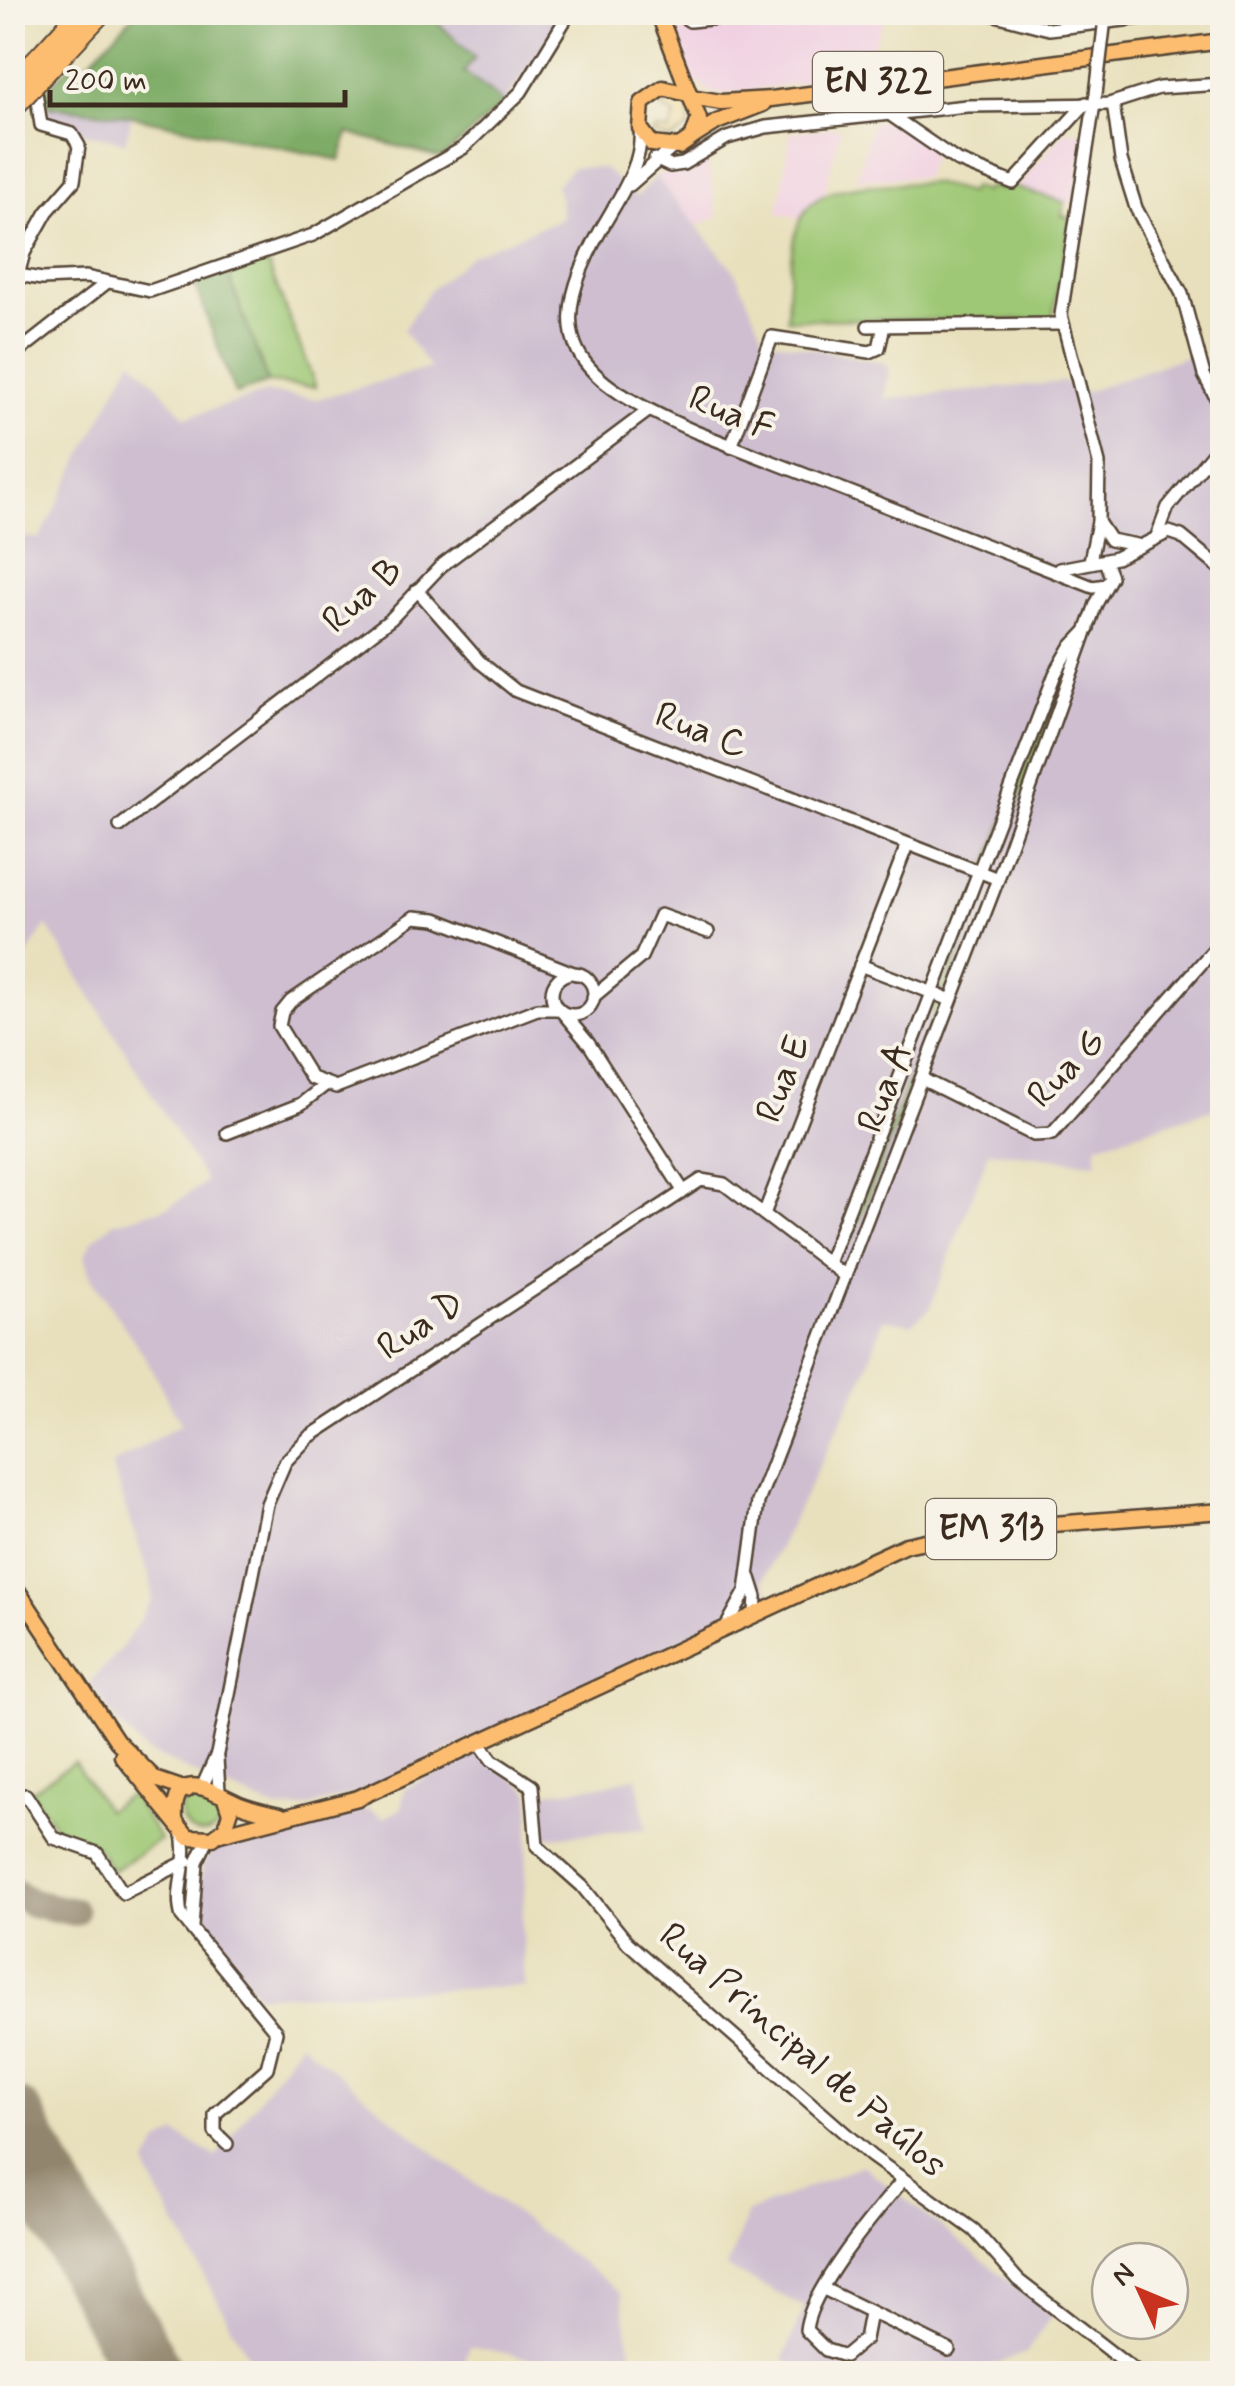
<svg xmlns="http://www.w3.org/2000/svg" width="1235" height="2386" font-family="Mynerve,sans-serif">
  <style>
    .built { fill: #f1d0e2 }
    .industrial { fill: #cebed0 }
    .green { fill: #9ec874; stroke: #6c7949; stroke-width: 2.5 }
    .forest { fill: #7eac66; stroke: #5c6b42; stroke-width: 2.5 }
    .sand { fill: #eeda9e; stroke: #94825e; stroke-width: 2.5 }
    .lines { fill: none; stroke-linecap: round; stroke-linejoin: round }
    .taxiway { stroke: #92856d; stroke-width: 28 }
    .runway { stroke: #92856d; stroke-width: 68 }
    .minor-casing { stroke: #554536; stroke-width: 16 }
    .major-casing { stroke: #554536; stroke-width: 19 }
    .highway-casing { stroke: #554536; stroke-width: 22 }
    .minor { stroke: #fff; stroke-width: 11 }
    .major { stroke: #fcbd6f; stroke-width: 14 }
    .highway { stroke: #fcbd6f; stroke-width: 18 }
    .minor-bridge-casing { stroke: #554536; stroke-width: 16; stroke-linecap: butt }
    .highway-bridge-casing { stroke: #554536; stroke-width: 22; stroke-linecap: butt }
    .minor-bridge { stroke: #fff; stroke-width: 11 }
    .highway-bridge { stroke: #fcbd6f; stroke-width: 18 }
    .labels { text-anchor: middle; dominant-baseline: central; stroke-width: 8; stroke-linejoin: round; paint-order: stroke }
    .shield { fill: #f7f3e8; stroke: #73665b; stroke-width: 2.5 }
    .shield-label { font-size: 35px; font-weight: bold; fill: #3b2a1e }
    .street-label { font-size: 38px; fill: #3b2a1e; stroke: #f7f3e8 }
  </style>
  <rect width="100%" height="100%" fill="#f7f3e8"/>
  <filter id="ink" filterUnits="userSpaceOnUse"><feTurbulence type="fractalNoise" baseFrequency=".01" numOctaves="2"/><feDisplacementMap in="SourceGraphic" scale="20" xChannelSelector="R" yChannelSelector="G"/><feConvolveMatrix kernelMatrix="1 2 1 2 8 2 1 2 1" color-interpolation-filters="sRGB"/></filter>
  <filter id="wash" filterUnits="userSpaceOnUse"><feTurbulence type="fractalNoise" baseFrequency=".0048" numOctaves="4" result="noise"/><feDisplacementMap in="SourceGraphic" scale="40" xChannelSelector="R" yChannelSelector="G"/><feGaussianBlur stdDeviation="2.25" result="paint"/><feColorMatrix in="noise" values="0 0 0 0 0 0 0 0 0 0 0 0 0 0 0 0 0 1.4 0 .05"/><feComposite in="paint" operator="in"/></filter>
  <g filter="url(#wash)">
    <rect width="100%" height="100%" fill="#e8e0bc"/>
    <!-- built -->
    <g class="built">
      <polygon points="886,17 859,74 725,94 710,92 692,79 676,32 771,18 824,23"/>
      <polygon points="891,120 934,150 924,177 857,179 872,122"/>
      <polygon points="841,127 824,195 800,218 778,213 791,132"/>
      <polygon points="1066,130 1086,134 1073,204 1014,191"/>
      <polygon points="706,157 718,216 697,226 655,176 692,167"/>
    </g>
    <!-- industrial -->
    <g class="industrial">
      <polygon points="427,13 561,13 556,30 504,103 463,72"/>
      <polygon points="49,106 132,116 125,142 47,125"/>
      <polygon points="572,167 603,168 637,197 655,176 736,273 765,339 884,363 889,368 885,399 1063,382 1085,392 1195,353 1222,417 1222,1099 1213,1109 1097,1145 1097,1163 989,1151 930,1309 911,1324 883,1319 867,1369 763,1580 771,1597 364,1791 303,1808 277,1810 146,1752 118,1723 89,1683 123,1646 152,1600 151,1582 111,1465 181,1424 145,1357 91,1278 85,1254 93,1240 112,1223 169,1207 206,1182 47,925 13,977 13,537 40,538 132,358 186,417 267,393 317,399 430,368 403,330 428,292 471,255 563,218 556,185"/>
      <polygon points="477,1751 528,1790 531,1799 522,1925 525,1987 258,1995 195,1919 203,1864 212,1851 368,1809 384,1818 401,1809 405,1789"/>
      <polygon points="637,1776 647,1829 539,1838 541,1793 610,1784"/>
      <polygon points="300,2042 437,2155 621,2292 635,2373 602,2373 470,2346 460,2373 257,2373 149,2175 147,2163 159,2143 176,2133 216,2157"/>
      <polygon points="862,2165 1052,2315 1026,2353 971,2373 819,2373 783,2361 804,2307 727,2268 747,2213"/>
    </g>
    <!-- green -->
    <g class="green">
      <path d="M932 183 969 193 972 187 985 192 989 186 1000 190 1003 184 1065 202 1062 216 1071 218 1052 320 787 319C792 186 802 187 932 183Z"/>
      <polygon points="265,256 316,387 268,383 226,268"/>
      <polygon points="1058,678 1064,681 994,868 986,869"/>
      <polygon points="980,891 949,988 943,992 939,986 947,979"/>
      <polygon points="938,1004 941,1010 851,1242 844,1243 843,1236 850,1232 934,1014 931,1006"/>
      <polygon points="74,1762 106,1810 131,1795 160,1840 112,1871 98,1848 63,1838 31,1791"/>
      <circle cx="202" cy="1813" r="21"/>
    </g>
    <!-- forest -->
    <g class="forest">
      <polygon points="426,12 475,57 464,72 504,103 442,158 348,133 340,160 132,116 49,106 42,95 70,65 77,74 136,13"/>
      <polygon points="226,268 268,383 235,394 194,282"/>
    </g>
    <!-- sand -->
    <path class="sand" d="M670 95C687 100 694 111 688 128L671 140 652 133 656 129 670 132 675 115 662 108Z"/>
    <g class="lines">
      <!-- taxiway -->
      <polyline class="taxiway" points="12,1891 32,1903 74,1912"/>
      <!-- runway -->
      <polyline class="runway" points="12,2121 149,2374"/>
    </g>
  </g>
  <g filter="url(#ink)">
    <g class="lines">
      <!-- minor casing -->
      <g class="minor-casing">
        <g id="minor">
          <polyline points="676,12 690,21 770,13 827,17 880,12"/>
          <polyline points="984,12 1049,29 1191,12"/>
          <polyline points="12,47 35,85 41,125 72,134 79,146 74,181 47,212 24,253 18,275"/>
          <polyline points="1113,103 1121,160 1136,208 1182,294 1204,375 1222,409"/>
          <polyline points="892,116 956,160 1013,183 1086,103"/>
          <path d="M640 128C643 160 625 188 610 214 532 343 574 378 696 432L1093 587 1106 585"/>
          <polyline points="655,159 670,166 683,164 727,138 766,127 967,106 1109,104 1159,88 1222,84"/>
          <polyline points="630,185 671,149"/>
          <polyline points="12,274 42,279 86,277 150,291 313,235 463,148 521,92 570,12"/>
          <polyline points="868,326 1061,324"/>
          <polyline points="12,357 105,284"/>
          <polyline points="731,447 772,337 870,352 879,348 884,326"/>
          <polyline points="1098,522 1110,540 1137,545"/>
          <polyline points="1157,536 1168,507 1222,442"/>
          <polyline points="1090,561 1098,522 1099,463 1061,315 1095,98"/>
          <polyline points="1059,569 1116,558 1169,532 1181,536 1222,570"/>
          <polyline points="417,590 480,662 516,691 998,879"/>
          <polyline points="120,826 391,619 441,566 648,411"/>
          <polyline points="860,965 951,1000"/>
          <circle cx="573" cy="994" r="21"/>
          <polyline points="593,997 641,957 660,915 708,932"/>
          <polyline points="559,1009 537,1009 336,1087 311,1078 279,1026 282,1012 291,1001 414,917 436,919 576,974"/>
          <polyline points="563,1013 589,1044 682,1189"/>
          <polyline points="922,1079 1034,1135 1052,1134 1222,940"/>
          <polyline points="227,1133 301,1104 324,1086"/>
          <polyline points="764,1214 907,845"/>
          <polyline points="828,1263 1055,674 1070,648 1088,629"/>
          <polyline points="750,1578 756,1597 755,1612"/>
          <polyline points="727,1625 746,1591 758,1502 998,879 1096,604 1111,577 1105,561"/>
          <polyline points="479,1742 492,1760 532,1786 537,1846 582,1886 628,1943 871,2156 974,2230 1018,2280 1139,2374"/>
          <polyline points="217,1758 219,1791"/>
          <polyline points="203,1785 217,1754 267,1504 285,1462 309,1437 701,1180 724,1184 845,1276"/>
          <polyline points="26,1795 54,1838 97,1853 123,1893 187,1861"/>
          <path d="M182 1831C191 1861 173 1889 182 1917L276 2032 267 2068 215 2114V2132L227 2144"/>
          <polyline points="192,1926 197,1862 207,1841"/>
          <polyline points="824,2289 949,2350"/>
          <path d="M870 2313 865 2339 845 2356 826 2350 806 2330C810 2289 875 2213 902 2181"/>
        </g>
      </g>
      <!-- major casing -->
      <g class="major-casing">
        <g id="major">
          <polyline points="658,12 699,119 692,138 679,147 652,144 640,128 642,103 663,88 688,94"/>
          <polyline points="691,97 721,102 771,99 1222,41"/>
          <polyline points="693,137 717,122 763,104"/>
          <polyline points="12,1582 117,1741 155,1779 187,1790"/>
          <polyline points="122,1756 188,1837 213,1838 225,1828 230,1813 225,1798"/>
          <path d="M175 1819C172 1762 218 1795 240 1804 253 1809 266 1812 280 1815"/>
          <polyline points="220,1834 358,1798 906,1545 977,1530 1222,1511"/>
        </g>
      </g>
      <!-- highway casing -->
      <g class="highway-casing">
        <g id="highway">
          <polyline points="46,48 79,12"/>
          <polyline points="59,59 103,12"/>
        </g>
      </g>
      <!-- minor -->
      <use href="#minor" class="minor"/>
      <!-- major -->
      <use href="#major" class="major"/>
      <!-- highway -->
      <use href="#highway" class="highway"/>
      <!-- minor-bridge casing -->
      <g class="minor-bridge-casing">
        <polyline id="minor-bridge" points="1096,94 1104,27"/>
      </g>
      <!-- highway-bridge casing -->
      <g class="highway-bridge-casing">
        <g id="highway-bridge">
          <polyline points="12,84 46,48"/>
          <polyline points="12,110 59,59"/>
        </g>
      </g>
      <!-- minor-bridge -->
      <use href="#minor-bridge" class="minor-bridge"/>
      <!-- highway-bridge -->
      <use href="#highway-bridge" class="highway-bridge"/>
    </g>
  </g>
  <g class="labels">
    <!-- shield labels -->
    <g class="shield">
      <rect x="813" y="52" width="130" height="60" rx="8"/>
      <rect x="926" y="1499" width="130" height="60" rx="8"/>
    </g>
    <g class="shield-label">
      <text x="878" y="82">EN 322</text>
      <text x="991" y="1529">EM 313</text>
    </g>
    <!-- street labels -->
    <g class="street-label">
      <text transform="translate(731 414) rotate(23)">Rua F</text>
      <text transform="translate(363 596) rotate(-42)">Rua B</text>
      <text transform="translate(701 731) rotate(21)">Rua C</text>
      <text transform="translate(1067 1069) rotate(-46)">Rua G</text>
      <text transform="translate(784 1079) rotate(-69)">Rua E</text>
      <text transform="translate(886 1088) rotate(-69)">Rua A</text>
      <text transform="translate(421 1326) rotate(-34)">Rua D</text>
      <text transform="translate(802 2051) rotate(41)">Rua Principal de Paúlos</text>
    </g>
  </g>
  <!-- margin -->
  <rect width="1235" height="2386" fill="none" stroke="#f7f3e8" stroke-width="50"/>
  <!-- north arrow -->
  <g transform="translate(1140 2291) rotate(314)"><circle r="48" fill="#f7f3e8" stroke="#aca397" stroke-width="2.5"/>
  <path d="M0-8L18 38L0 25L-18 38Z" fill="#c8321e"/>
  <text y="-15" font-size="28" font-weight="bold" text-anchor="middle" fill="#3b2a1e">N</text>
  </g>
  <!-- scale -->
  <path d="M50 90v15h295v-15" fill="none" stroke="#3b2a1e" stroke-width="5"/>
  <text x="65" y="90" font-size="30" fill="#3b2a1e" stroke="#f7f3e8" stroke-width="8" paint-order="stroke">200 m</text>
</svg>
